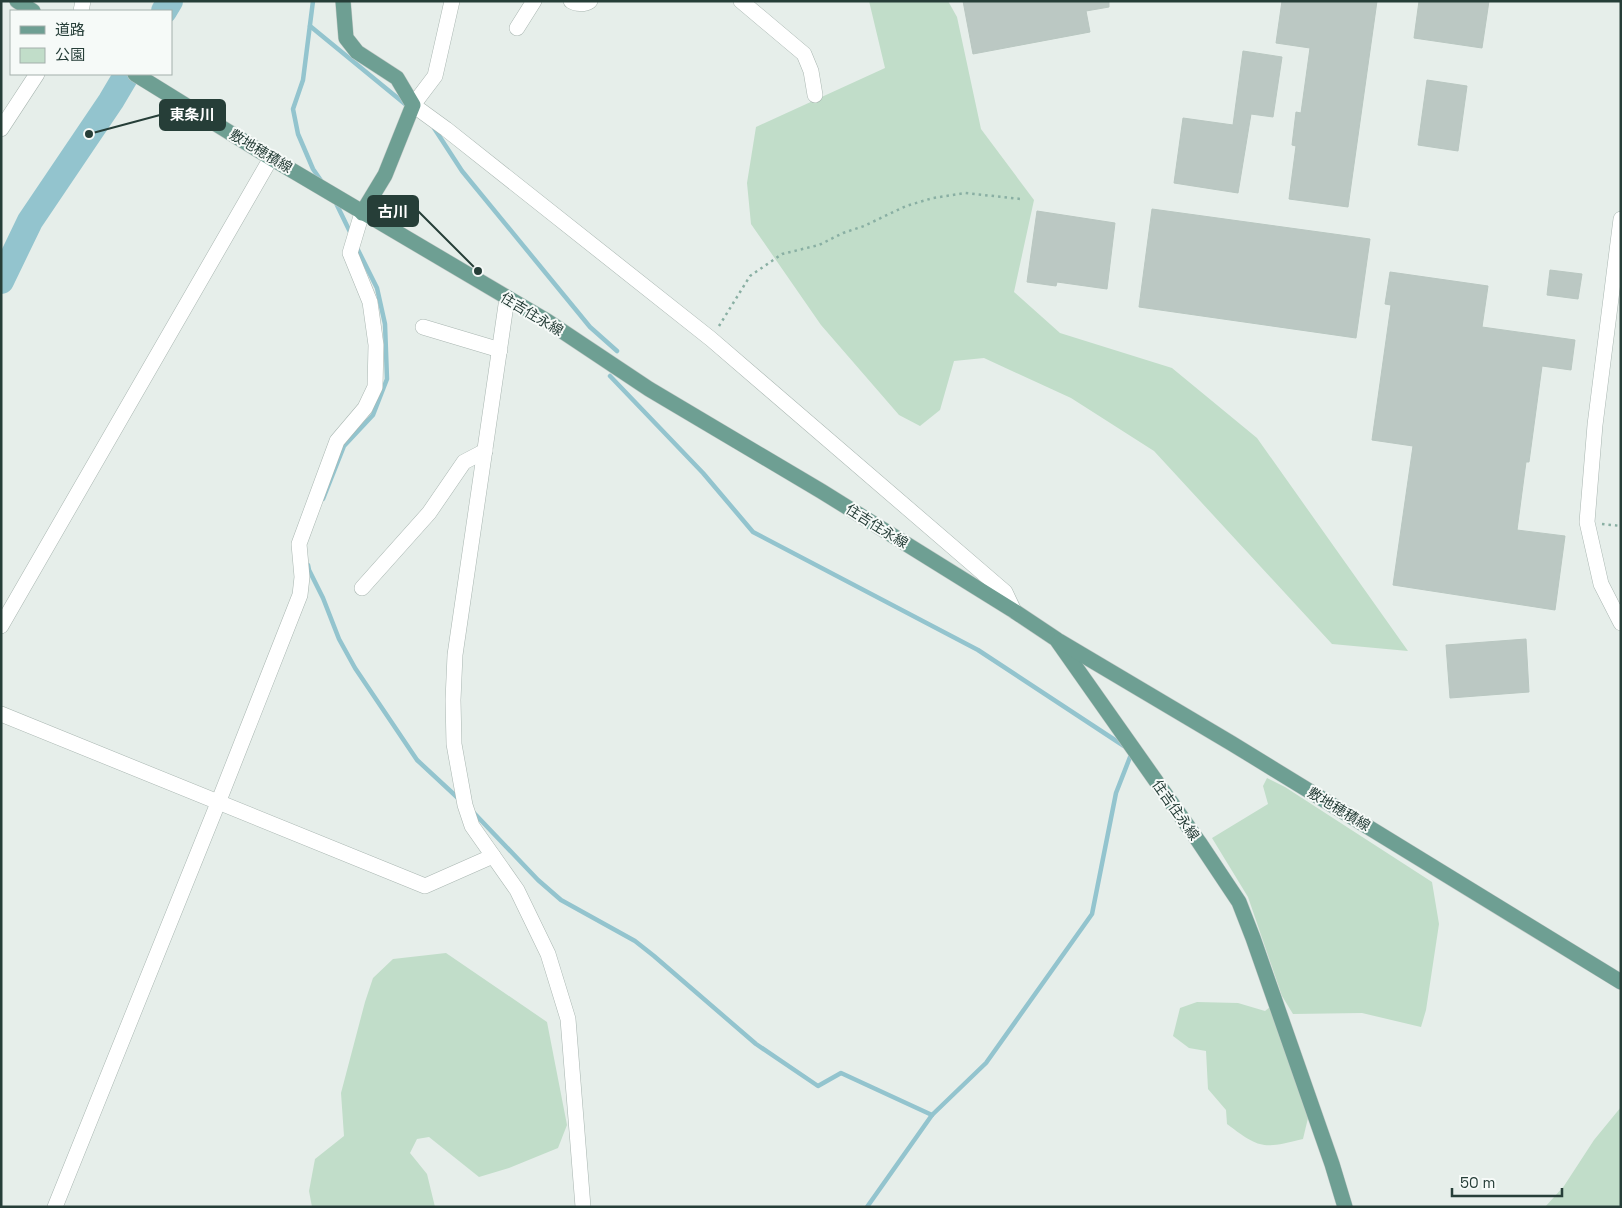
<svg xmlns="http://www.w3.org/2000/svg" width="1622" height="1208" font-family="'Space Grotesk','Noto Sans JP',sans-serif">
  <style>
    .green { fill: #c1ddc9 }
    .lines { fill: none; stroke-linecap: round; stroke-linejoin: round }
    .stream { stroke: #93c4ce; stroke-width: 4.5 }
    .river { stroke: #93c4ce; stroke-width: 26 }
    .building { fill: #bbc8c3; stroke: #b9c7c1 }
    .minor-casing { stroke: #a9b6b1; stroke-width: 16 }
    .major-casing { stroke: #c2c9c7; stroke-width: 16 }
    .path { stroke: #89afa3; stroke-width: 2.5; stroke-dasharray: 2.5 4; stroke-linecap: butt }
    .minor { stroke: #fff; stroke-width: 15 }
    .major { stroke: #6e9f93; stroke-width: 15 }
    .labels { text-anchor: middle; dominant-baseline: central; stroke-width: 4; stroke-linejoin: round; paint-order: stroke }
    .street-label { font-size: 14px; fill: #263e38; stroke: #f6faf8 }
    .leader { fill: none; stroke: #263e38; stroke-width: 2 }
    .callout-dot { fill: #263e38; stroke: #f6faf8; stroke-width: 2 }
    .callout { fill: #263e38; stroke: #263e38; stroke-width: 2 }
    .callout-label { font-size: 15px; text-anchor: middle; font-weight: bold; fill: #fff }
  </style>
  <rect width="100%" height="100%" fill="#e6eeea"/>
  <!-- green -->
  <g class="green">
    <polygon points="869,1 948,1 957,17 981,129 1034,200 1014,292 1060,333 1172,368 1257,438 1408,651 1332,644 1154,451 1071,398 984,358 954,361 940,410 920,426 899,415 821,325 751,224 747,183 756,127 885,68"/>
    <polygon points="1267,778 1285,787 1432,882 1439,924 1426,1010 1421,1027 1362,1013 1293,1014 1282,996 1248,897 1212,838 1268,804 1263,786"/>
    <polygon points="446,953 547,1022 567,1125 558,1148 509,1168 479,1177 429,1137 417,1139 410,1153 427,1174 435,1207 312,1207 309,1191 315,1159 344,1136 341,1093 365,1002 373,978 393,959"/>
    <path d="M1197 1002 1238 1003 1265 1011 1270 1007 1308 1118 1303 1139C1263 1149 1260 1149 1227 1124L1226 1110 1208 1089 1206 1051 1189 1048 1173 1036 1180 1008Z"/>
    <polygon points="1621,1107 1621,1207 1545,1207 1564,1186 1594,1140"/>
  </g>
  <g class="lines">
    <!-- stream -->
    <g class="stream">
      <polyline points="313,1 303,80 293,109 298,134 313,169 322,182"/>
      <polyline points="310,26 405,104"/>
      <polyline points="434,128 462,171 590,327 617,351"/>
      <polyline points="335,201 351,234"/>
      <polyline points="610,376 703,473 753,532 978,650 1124,746"/>
      <polyline points="323,499 344,446 373,415 387,379 385,324 377,288 356,246"/>
      <polyline points="308,565 309,570 323,598 339,639 355,668 417,760 459,799"/>
      <polyline points="474,813 538,880 561,900 635,941 654,956 756,1044 818,1086 841,1073 932,1115"/>
      <polyline points="867,1207 932,1115 986,1063 1092,914 1116,793 1132,752"/>
    </g>
    <!-- river -->
    <g class="river">
      <polyline points="164,11 170,1"/>
      <polyline points="1,281 30,221 111,101 127,74"/>
    </g>
  </g>
  <!-- building -->
  <g class="building">
    <polygon points="963,1 1109,1 1109,7 1086,11 1090,32 973,54"/>
    <polygon points="1282,1 1377,1 1348,207 1289,199 1296,146 1292,145 1296,112 1301,113 1310,48 1276,43"/>
    <polygon points="1419,1 1489,1 1482,48 1414,38"/>
    <polygon points="1243,51 1282,57 1273,117 1251,114 1238,193 1174,183 1183,118 1233,125"/>
    <polygon points="1427,80 1467,86 1458,151 1418,145"/>
    <polygon points="1152,209 1370,239 1356,338 1139,307"/>
    <polygon points="1037,211 1115,223 1107,289 1057,282 1056,286 1027,282"/>
    <polygon points="1550,270 1582,274 1578,299 1547,295"/>
    <polygon points="1390,272 1488,286 1482,327 1575,340 1571,370 1542,366 1529,462 1526,462 1517,530 1565,536 1555,610 1393,585 1413,446 1372,440 1391,305 1385,304"/>
    <polygon points="1526,639 1529,692 1450,698 1446,645"/>
  </g>
  <g class="lines">
    <!-- minor casing -->
    <g class="minor-casing">
      <g id="minor">
        <polyline points="452,1 435,76 413,105 446,129 711,339 1005,592 1014,611"/>
        <path d="M571 1C576 4 584 5 590 1"/>
        <polyline points="741,1 804,54 811,71 815,95"/>
        <polyline points="81,11 83,1"/>
        <polyline points="517,28 534,1"/>
        <polyline points="1,129 37,74"/>
        <polyline points="1621,219 1595,425 1587,522 1601,584 1621,623"/>
        <polyline points="507,298 455,655 453,700 454,744 465,805 472,826 517,890 548,954 568,1019 583,1207"/>
        <polyline points="423,327 500,350"/>
        <polyline points="362,588 429,513 464,462 485,451"/>
        <polyline points="1,626 271,158"/>
        <polyline points="1,714 425,886 493,856"/>
        <polyline points="55,1207 218,803 300,595 302,577 299,544 337,441 365,408 375,387 376,345 370,302 350,253 362,213"/>
      </g>
    </g>
    <!-- major casing -->
    <g class="major-casing">
      <g id="major">
        <polyline points="17,1 33,11"/>
        <polyline points="343,1 346,38 357,52 397,78 413,105 385,175 362,213"/>
        <polyline points="135,74 271,158 547,321 649,389 821,491 1014,611 1056,639 1199,842 1239,902 1253,938 1332,1164 1345,1207"/>
        <polyline points="1059,641 1231,743 1621,982"/>
      </g>
    </g>
    <!-- path -->
    <g class="path">
      <polyline points="719,326 750,276 782,254 819,245 843,233 864,226 906,206 933,198 965,193 1021,199"/>
      <polyline points="1602,524 1621,526"/>
    </g>
    <!-- minor -->
    <use href="#minor" class="minor"/>
    <!-- major -->
    <use href="#major" class="major"/>
  </g>
  <g class="labels">
    <!-- street labels -->
    <g class="street-label">
      <text transform="translate(261 151) rotate(31)">敷地穂積線</text>
      <text transform="translate(532 314) rotate(31)">住吉住永線</text>
      <text transform="translate(877 526) rotate(32)">住吉住永線</text>
      <text transform="translate(1339 809) rotate(31)">敷地穂積線</text>
      <text transform="translate(1176 810) rotate(55)">住吉住永線</text>
    </g>
  </g>
  <!-- callouts -->
  <path class="leader" d="M89 134L160 115M478 271L418 211"/>
  <g class="callout-dot">
    <circle cx="89" cy="134" r="5"/>
    <circle cx="478" cy="271" r="5"/>
  </g>
  <g class="callout">
    <rect x="160" y="100" width="65" height="30" rx="5"/>
    <rect x="368" y="196" width="50" height="30" rx="5"/>
  </g>
  <g class="callout-label">
    <text x="192" y="120">東条川</text>
    <text x="393" y="217">古川</text>
  </g>
  <!-- border -->
  <rect width="1622" height="1208" fill="none" stroke="#263e38" stroke-width="5"/>
  <!-- legend -->
  <rect x="10" y="10" width="162" height="65" fill="#f6faf8" stroke="#a3afab"/>
  <rect x="20" y="26" width="25" height="8" fill="#6e9f93" stroke="#a3afab"/>
  <text x="55" y="35" font-size="15" fill="#263e38">道路</text>
  <rect x="20" y="48" width="25" height="15" fill="#c1ddc9" stroke="#a3afab"/>
  <text x="55" y="60" font-size="15" fill="#263e38">公園</text>
  <!-- scale -->
  <path d="M1452 1188v8h110v-8" fill="none" stroke="#263e38" stroke-width="2.5"/>
  <text x="1460" y="1188" font-size="15" fill="#263e38" stroke="#f6faf8" stroke-width="4" paint-order="stroke">50 m</text>
</svg>
